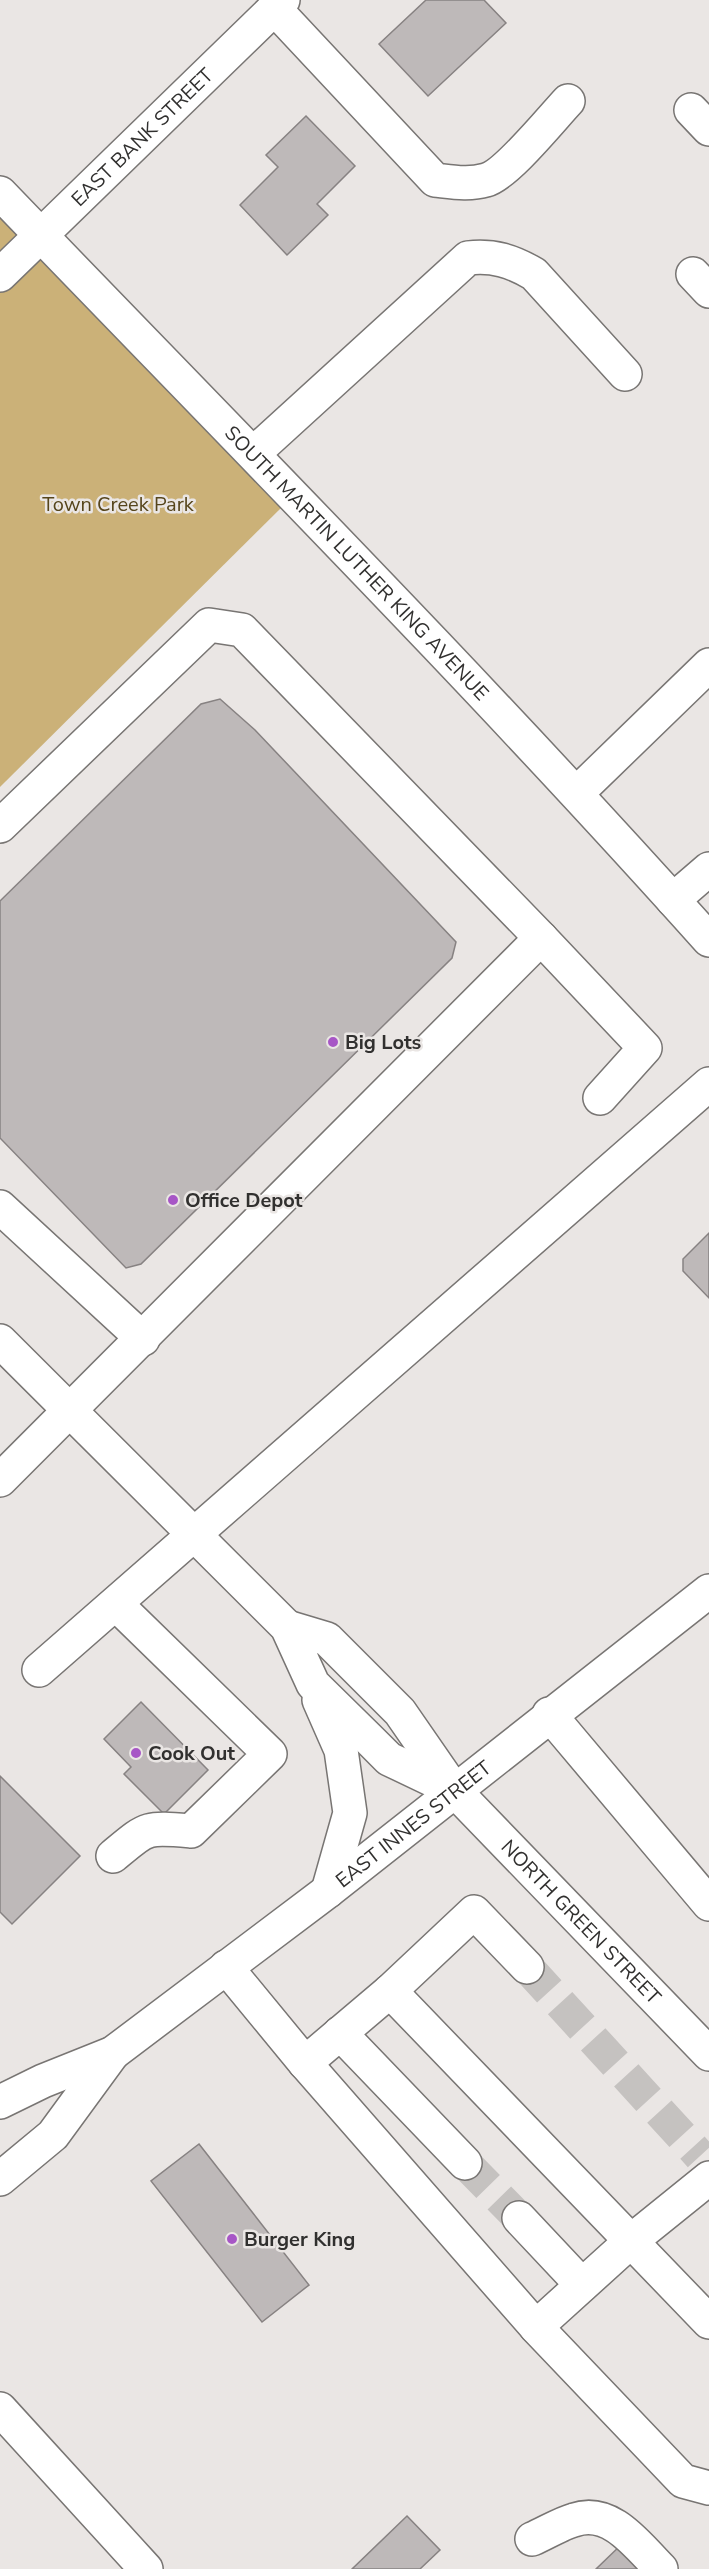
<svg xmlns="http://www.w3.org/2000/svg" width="709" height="2569" font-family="'Nunito Sans',sans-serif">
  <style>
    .green { fill: #cbb178 }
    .building { fill: #beb9b9; stroke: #878282; stroke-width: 1.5 }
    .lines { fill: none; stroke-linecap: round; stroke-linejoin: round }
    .minor-tunnel { stroke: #c5c2c0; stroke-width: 33; stroke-dasharray: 33 16; stroke-linecap: butt }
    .minor-casing { stroke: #787573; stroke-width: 36 }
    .major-casing { stroke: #787573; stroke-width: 36 }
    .minor { stroke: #fff; stroke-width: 33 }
    .major { stroke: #fff; stroke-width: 33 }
    .poi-dot { fill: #a756c6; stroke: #eae6e4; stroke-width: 2 }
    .labels { text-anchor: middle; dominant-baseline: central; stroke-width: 5; stroke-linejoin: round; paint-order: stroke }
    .street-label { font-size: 20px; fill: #31302f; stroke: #eae6e4 }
    .park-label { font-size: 20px; fill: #56451b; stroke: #eae6e4 }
    .poi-label { font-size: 20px; font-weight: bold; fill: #31302f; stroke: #eae6e4; text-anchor: start }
  </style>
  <rect width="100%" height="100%" fill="#eae6e4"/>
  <!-- green -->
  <polygon class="green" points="0,206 282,507 0,787"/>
  <!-- building -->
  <g class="building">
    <polygon points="426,0 484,0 506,23 428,96 379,44"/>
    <polygon points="306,116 355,166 317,204 328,215 287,255 240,205 278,167 266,155"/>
    <polygon points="220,699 255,730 456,942 452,958 141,1264 126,1268 0,1138 0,901 201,704"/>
    <polygon points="709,1233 709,1298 683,1271 683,1259"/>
    <polygon points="141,1702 208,1770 164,1814 124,1774 131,1767 104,1739"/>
    <polygon points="0,1776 80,1856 12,1924 0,1912"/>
    <polygon points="199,2144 309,2285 262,2322 151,2181"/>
    <polygon points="407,2516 440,2550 420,2569 352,2569"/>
    <polygon points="624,2542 651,2569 596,2569"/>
  </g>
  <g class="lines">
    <!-- minor-tunnel -->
    <g class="minor-tunnel">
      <polyline points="527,1967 700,2156"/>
      <polyline points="465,2163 519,2218"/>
    </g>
    <!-- minor casing -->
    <g class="minor-casing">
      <g id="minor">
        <path d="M274 8 435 180C453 182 469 185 486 180 506 175 552 118 568 101"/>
        <polyline points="691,110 709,129"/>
        <path id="s1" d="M0 193C238 440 480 684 709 940"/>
        <polyline points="693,274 709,291"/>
        <path id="s2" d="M0 275 283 0"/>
        <path d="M254 453 468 258C493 255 512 261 534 274L625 374"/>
        <polyline points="577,793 709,665"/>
        <polyline points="0,826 209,625 242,630 541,938 645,1048 600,1098"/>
        <polyline points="673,900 709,869"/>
        <polyline points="0,1207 143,1339"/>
        <polyline points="0,1341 287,1627 313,1684 369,1739 389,1759 454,1790"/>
        <polyline points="0,1480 541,938"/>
        <path id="s3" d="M287 1627 327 1639 400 1712 454 1790 709 2054"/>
        <polyline points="39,1670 709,1084"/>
        <polyline points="319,1700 341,1750 350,1813 328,1891"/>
        <polyline points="549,1714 709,1904"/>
        <path d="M113 1856C148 1827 145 1827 191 1831L270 1754 116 1604"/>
        <polyline points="226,1967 305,2063 536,2327 631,2241 709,2178"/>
        <polyline points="390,1991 709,2322"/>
        <polyline points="340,2033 465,2163"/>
        <polyline points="305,2063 390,1991 474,1912 527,1967"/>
        <polyline points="519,2218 582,2285"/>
        <polyline points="536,2327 683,2481 709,2488"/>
        <polyline points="0,2409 146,2569"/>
        <path d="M532 2539C546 2533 560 2524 574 2520 611 2507 638 2546 661 2569"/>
      </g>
    </g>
    <!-- major casing -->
    <g class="major-casing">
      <g id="major">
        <path id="s4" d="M0 2102 43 2081 113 2053 328 1891 709 1591"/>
        <polyline points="0,2179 53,2135 113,2053"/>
      </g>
    </g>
    <!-- minor -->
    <use href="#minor" class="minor"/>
    <!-- major -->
    <use href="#major" class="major"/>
  </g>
  <!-- markers -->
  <g class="poi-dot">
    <circle cx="333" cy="1042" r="6"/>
    <circle cx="173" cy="1200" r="6"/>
    <circle cx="136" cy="1753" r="6"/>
    <circle cx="232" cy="2239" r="6"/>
  </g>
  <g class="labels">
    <!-- street labels -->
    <g class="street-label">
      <text stroke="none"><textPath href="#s2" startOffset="198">EAST BANK STREET</textPath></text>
      <text stroke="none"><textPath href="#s1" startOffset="514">SOUTH MARTIN LUTHER KING AVENUE</textPath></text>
      <text stroke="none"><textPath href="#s4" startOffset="501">EAST INNES STREET</textPath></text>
      <text stroke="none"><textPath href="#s3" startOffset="423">NORTH GREEN STREET</textPath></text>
    </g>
    <!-- park labels -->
    <g class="park-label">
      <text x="118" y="504">Town Creek Park</text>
    </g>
    <!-- poi labels -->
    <g class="poi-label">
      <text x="345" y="1042">Big Lots</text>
      <text x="185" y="1200">Office Depot</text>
      <text x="148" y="1753">Cook Out</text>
      <text x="244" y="2239">Burger King</text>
    </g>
  </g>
</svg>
